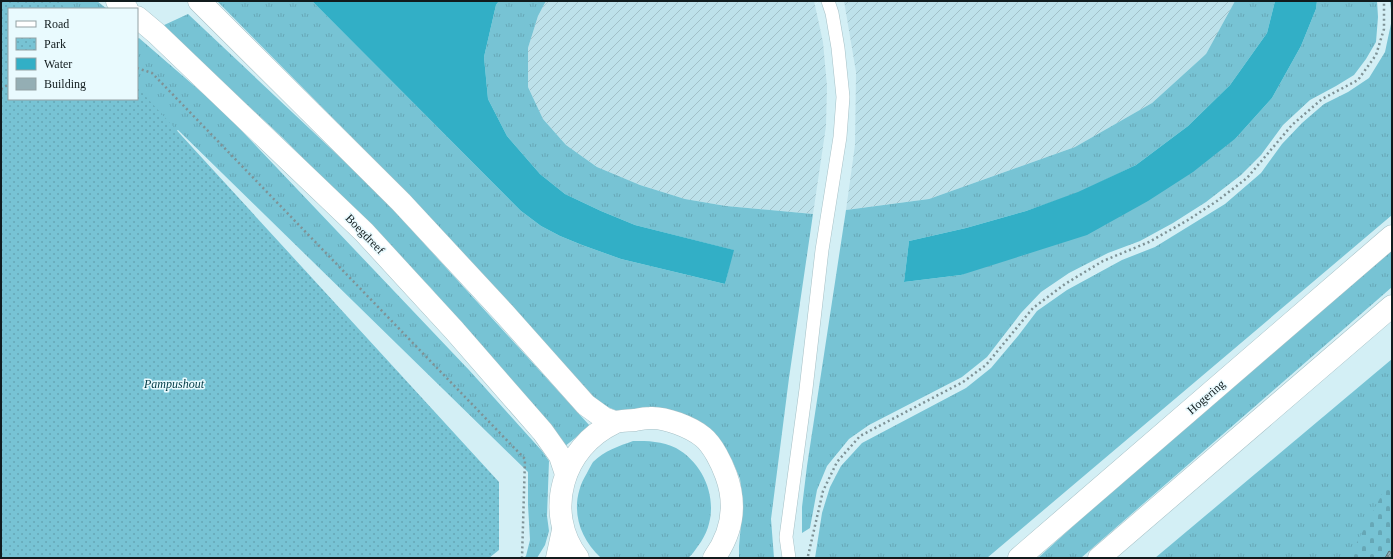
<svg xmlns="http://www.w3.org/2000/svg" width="1393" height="559" font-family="'Times New Roman',serif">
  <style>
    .industrial { fill: url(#industrial-furrows) }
    .grass { fill: url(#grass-tufts) }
    .cemetery { fill: url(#cemetery-stones) }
    .park { fill: url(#park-dots) }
    .water { fill: #32afc6 }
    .building { fill: url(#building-cross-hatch); stroke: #597177 }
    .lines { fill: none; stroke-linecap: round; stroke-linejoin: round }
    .lane-casing { stroke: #a6c0c6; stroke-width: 14 }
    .secondary-casing { stroke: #a6c0c6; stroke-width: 23 }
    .highway-casing { stroke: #a6c0c6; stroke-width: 23 }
    .path { stroke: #7e9296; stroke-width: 2.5; stroke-dasharray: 2 3; stroke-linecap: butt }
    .lane { stroke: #fff; stroke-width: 13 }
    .secondary { stroke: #fff; stroke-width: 22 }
    .highway { stroke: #fff; stroke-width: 22 }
    .labels { text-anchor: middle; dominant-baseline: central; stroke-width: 3; stroke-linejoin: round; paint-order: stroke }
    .street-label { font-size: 12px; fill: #111b1d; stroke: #e9fafe }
    .park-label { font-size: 12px; font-style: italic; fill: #003a44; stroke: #e9fafe }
  </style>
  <defs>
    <pattern id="industrial-furrows" width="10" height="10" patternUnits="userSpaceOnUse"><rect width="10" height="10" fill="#bde1ea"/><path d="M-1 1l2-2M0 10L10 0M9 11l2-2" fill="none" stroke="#a1c0c8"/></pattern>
    <pattern id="grass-tufts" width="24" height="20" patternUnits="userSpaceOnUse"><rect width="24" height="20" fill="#77c3d4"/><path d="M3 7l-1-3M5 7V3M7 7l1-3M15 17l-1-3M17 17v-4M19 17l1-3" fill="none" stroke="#66a7b6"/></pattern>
    <pattern id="cemetery-stones" width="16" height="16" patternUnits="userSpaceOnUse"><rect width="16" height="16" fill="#77c3d4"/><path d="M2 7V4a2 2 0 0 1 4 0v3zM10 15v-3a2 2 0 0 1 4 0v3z" fill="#66a7b6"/></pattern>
    <pattern id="park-dots" width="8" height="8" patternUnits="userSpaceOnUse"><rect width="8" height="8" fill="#77c3d4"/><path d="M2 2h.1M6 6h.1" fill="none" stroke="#66a7b6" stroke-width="1.8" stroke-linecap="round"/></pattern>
    <pattern id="building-cross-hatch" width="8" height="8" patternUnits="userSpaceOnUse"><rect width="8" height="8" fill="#94aeb4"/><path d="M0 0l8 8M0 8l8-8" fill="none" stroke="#778d92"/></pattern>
  </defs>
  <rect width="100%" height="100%" fill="#d3eff5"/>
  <!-- industrial -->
  <g class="industrial">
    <polygon points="546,1 814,1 823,42 827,86 826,126 813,214 726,206 685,199 640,185 597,167 566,145 543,119 528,87 528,48 538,16"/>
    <polygon points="844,1 1235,1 1206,54 1152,103 1075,147 929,199 846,210 855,145 856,72"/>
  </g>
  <!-- grass -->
  <g class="grass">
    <polygon points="1,1 97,1 107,9 9,9"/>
    <polygon points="217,1 312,1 521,211 541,226 560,236 582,245 621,259 725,284 733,250 635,225 601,211 565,194 540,174 507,136 488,99 484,57 496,5 499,1 546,1 538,16 528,48 528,87 543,119 566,145 597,167 640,185 685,199 726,206 813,214 789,378 771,519 774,558 739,558 739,546 743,502 740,479 732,460 721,444 638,410 615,410 603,405 585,392 408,194"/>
    <polygon points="1235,1 1275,1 1267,33 1230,85 1188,126 1136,165 1078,193 1026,211 966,228 909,241 904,282 961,275 1236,138 1272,98 1301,46 1316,9 1317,1 1377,1 1378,17 1376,42 1366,59 1354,75 1336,86 1310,100 1283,125 1261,155 1241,175 1206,202 1173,223 1140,241 1108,253 1069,273 1041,292 1021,313 987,357 962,377 869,425 849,439 827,466 817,490 810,528 802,533 802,507 807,466 846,210 929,199 1075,147 1152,103 1206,54"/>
    <polygon points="1390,1 1392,1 1392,215 987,558 815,558 822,513 830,487 841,466 862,443 966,388 991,368 1018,336 1037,311 1067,290 1122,260 1155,247 1225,204 1261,173 1282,144 1302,123 1324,104 1348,92 1369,78 1385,52 1392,19"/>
    <polygon points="188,14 379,194 590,426 564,447 430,287 282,137 162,26"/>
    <polygon points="139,38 221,109 469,370 542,451 549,461 547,516 549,531 545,545 537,558 524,558 526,556 530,540 528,505 528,472 178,130 1,240 1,114 137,99 137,39"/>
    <polygon points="1392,245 1392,287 1081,558 1038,558 1168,440"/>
    <polygon points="1392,359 1392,509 1367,558 1155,558"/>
    <path d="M633 441C648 441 662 441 676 448 710 467 723 514 698 546 695 550 692 555 688 558H601C576 535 569 502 587 473 589 469 591 465 593 462 604 451 619 446 633 441Z"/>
  </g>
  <!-- cemetery -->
  <polygon class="cemetery" points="1392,475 1392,558 1349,558"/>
  <!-- park -->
  <polygon class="park" points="1,1 58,1 66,9 9,9 9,99 137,99 137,87 499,482 499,550 489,558 1,558"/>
  <!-- water -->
  <g class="water">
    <polygon points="312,1 499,1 496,5 484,57 488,99 507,136 540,174 565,194 601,211 635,225 734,250 725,284 621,259 582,245 560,236 541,226 521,211"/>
    <polygon points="1275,1 1317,1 1316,9 1301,46 1272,98 1236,138 1193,172 1148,201 1087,235 961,275 904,282 909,241 966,228 1026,211 1078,192 1136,165 1188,126 1230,85 1267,33"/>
  </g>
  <!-- building -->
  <polygon class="building" points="1389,551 1392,553 1392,558 1385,558"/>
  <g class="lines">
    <!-- lane casing -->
    <g class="lane-casing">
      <polyline id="lane" points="789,558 786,537 806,389 822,250 840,137 843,97 838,48 832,13 828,1"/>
    </g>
    <!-- secondary casing -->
    <g class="secondary-casing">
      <g id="secondary">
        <polyline points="117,1 127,9"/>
        <polyline points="199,1 401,202 504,313 586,405 604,418 615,422"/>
        <polyline points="137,17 156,33 364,232 454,330 543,432 560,456 566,474"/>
        <path d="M578 558C543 512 563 447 614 423 620 420 628 421 635 420 640 419 645 418 650 418 665 417 691 427 703 437 713 445 722 464 726 475 737 505 732 533 714 558"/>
      </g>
    </g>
    <!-- highway casing -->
    <g class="highway-casing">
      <g id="highway">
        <polyline points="557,558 563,530"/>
        <polyline points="1019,558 1392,236"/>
        <polyline points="1099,558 1392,306"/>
      </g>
    </g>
    <!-- path -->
    <g class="path">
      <polyline points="137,68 152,73 525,459 522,558"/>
      <polyline points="1,89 9,84"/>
      <polyline points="808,556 823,491 837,462 860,436 963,382 986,365 1033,308 1065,284 1103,261 1149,242 1188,220 1217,201 1247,178 1292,125 1322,99 1358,80 1376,55 1384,29 1384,1"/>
    </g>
    <!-- lane -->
    <use href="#lane" class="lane"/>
    <!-- secondary -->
    <use href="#secondary" class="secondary"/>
    <!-- highway -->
    <use href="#highway" class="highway"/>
  </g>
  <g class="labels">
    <!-- street labels -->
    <g class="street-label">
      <text transform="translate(365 234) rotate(46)">Boegdreef</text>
      <text transform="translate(1206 397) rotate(-41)">Hogering</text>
    </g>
    <!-- park labels -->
    <g class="park-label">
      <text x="174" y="384">Pampushout</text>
    </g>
  </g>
  <!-- border -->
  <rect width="1393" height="559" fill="none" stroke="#111b1d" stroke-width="4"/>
  <!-- legend -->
  <rect x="8" y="8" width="130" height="92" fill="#e9fafe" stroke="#93a1a4"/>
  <rect x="16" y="21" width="20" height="6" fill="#ffffff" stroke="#93a1a4"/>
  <text x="44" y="28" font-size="12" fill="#111b1d">Road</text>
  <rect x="16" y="38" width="20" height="12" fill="url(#park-dots)" stroke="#93a1a4"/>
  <text x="44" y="48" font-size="12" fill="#111b1d">Park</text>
  <rect x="16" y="58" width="20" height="12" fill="#32afc6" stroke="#93a1a4"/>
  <text x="44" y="68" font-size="12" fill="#111b1d">Water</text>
  <rect x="16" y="78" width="20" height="12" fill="#94aeb4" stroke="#93a1a4"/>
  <text x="44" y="88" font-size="12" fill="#111b1d">Building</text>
</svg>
